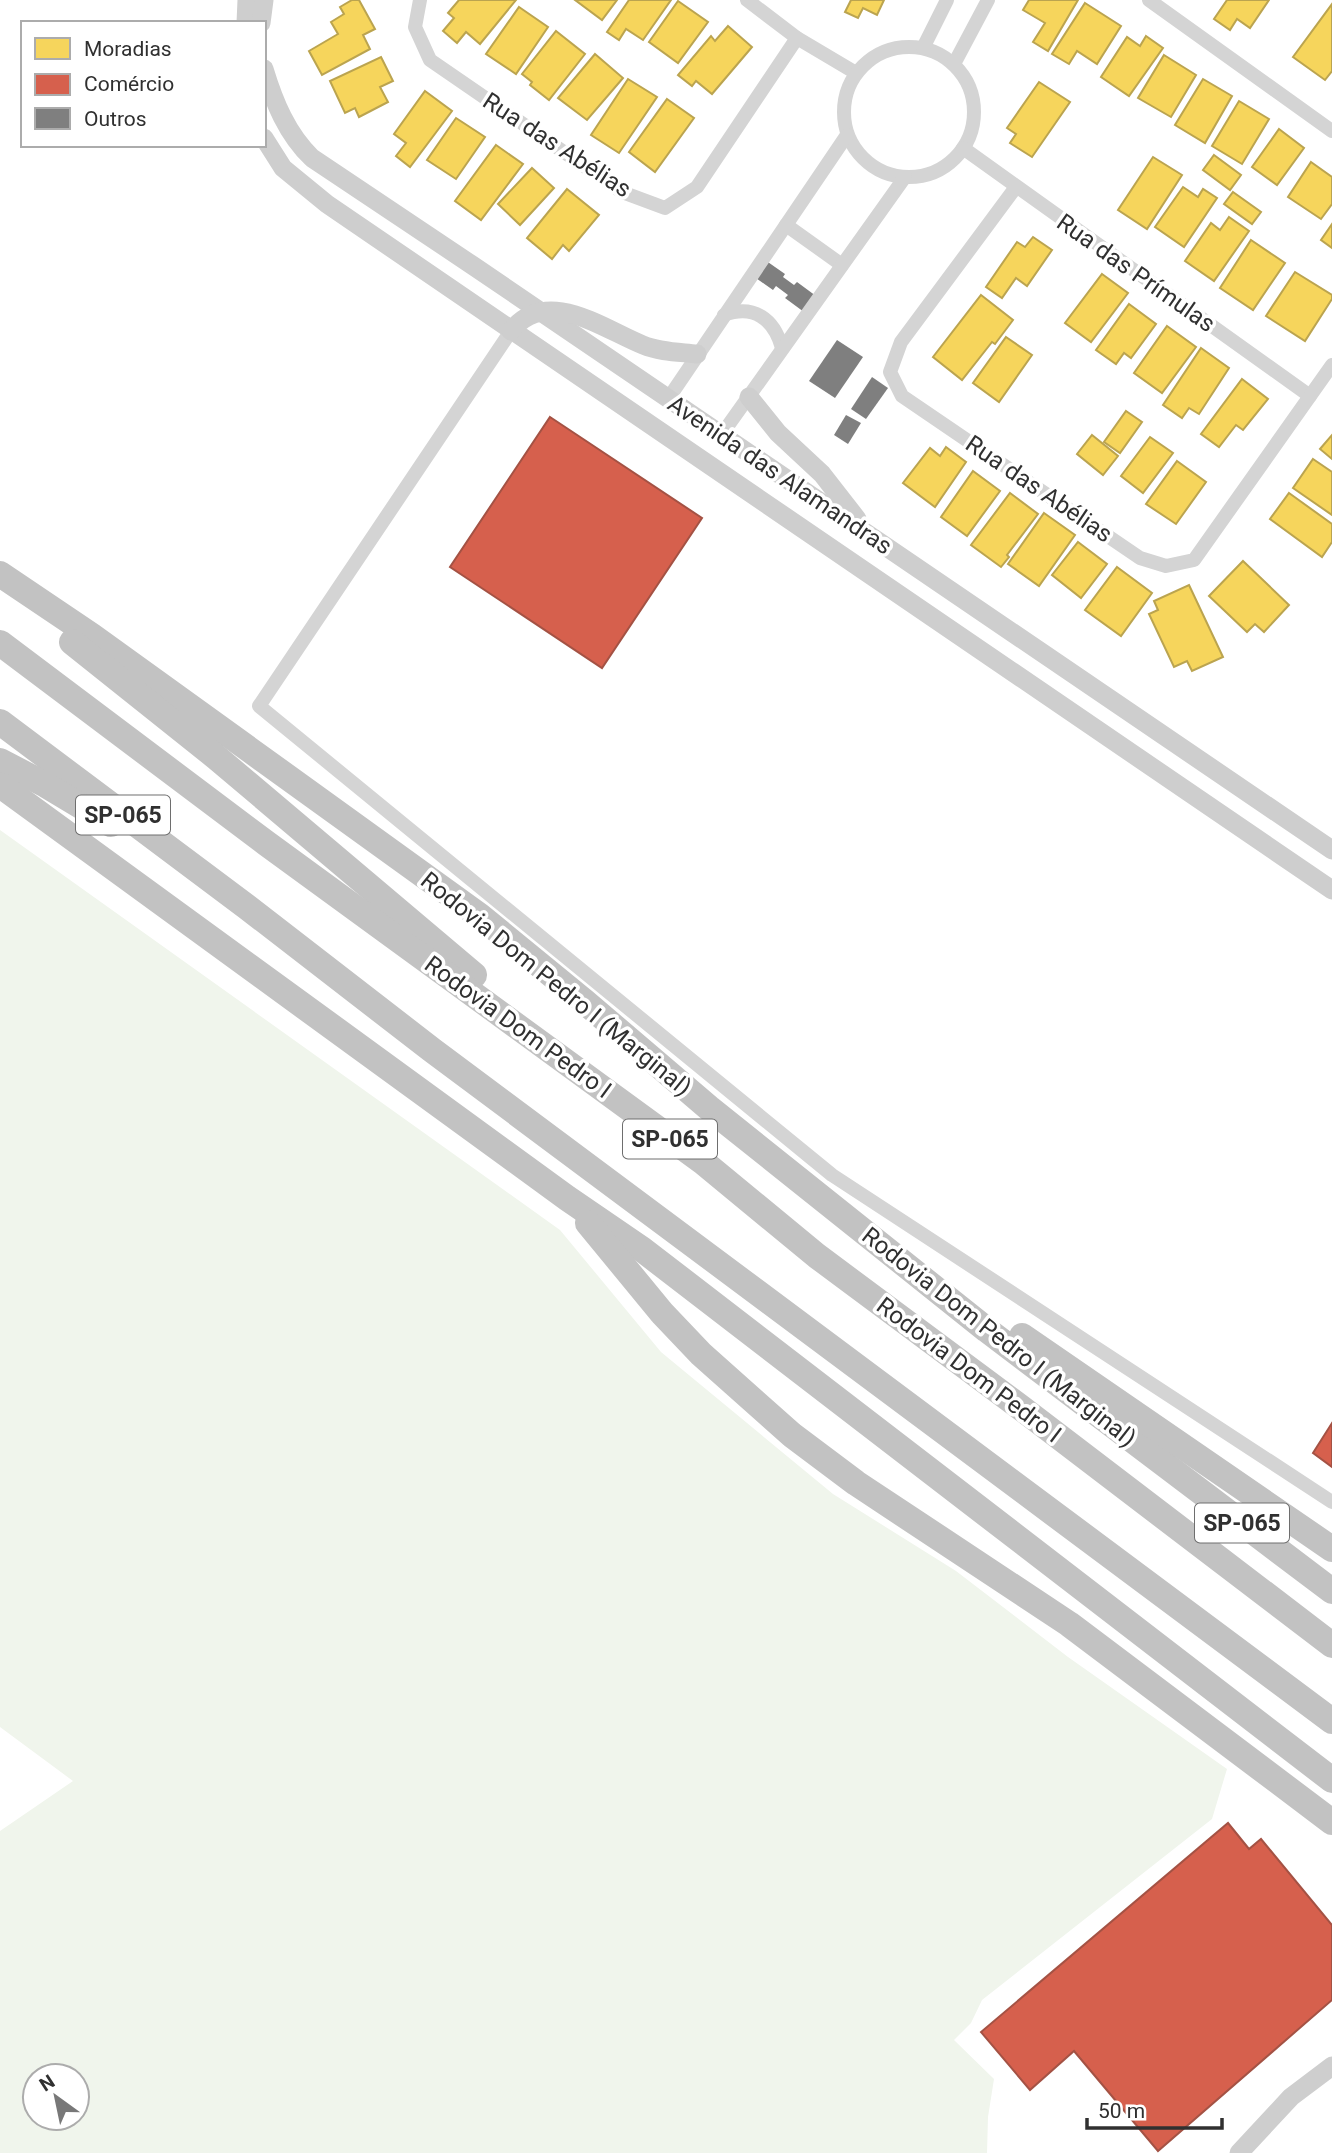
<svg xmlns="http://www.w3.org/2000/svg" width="1332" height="2153" font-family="Roboto,sans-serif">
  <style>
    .green { fill: #f0f5ec; fill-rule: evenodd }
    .homes { fill: #f6d55c; stroke: #bba44f; stroke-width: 2 }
    .shops { fill: #d6604d; stroke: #a45244; stroke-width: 2 }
    .building { fill: #7f7f7f }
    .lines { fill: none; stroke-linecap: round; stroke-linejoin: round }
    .street { stroke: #d4d4d4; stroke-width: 14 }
    .secondary { stroke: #cecece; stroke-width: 19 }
    .highway { stroke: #c2c2c2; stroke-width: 26 }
    .labels { text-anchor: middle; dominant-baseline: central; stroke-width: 7; stroke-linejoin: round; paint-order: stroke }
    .shield { fill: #fff; stroke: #6e6e6e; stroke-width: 2 }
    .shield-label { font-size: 23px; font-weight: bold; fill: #303030 }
    .street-label { font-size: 24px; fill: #303030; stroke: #fff }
  </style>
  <rect width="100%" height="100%" fill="#fff"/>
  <!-- green -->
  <path class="green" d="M0 830 560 1230 661 1352 833 1494 956 1571 1068 1657 1227 1769 1212 1819 982 2000 971 2023 954 2040 994 2079 988 2117 987 2153H0V1831L73 1781 0 1727ZM77 2076V2118H35V2076Z"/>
  <!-- homes -->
  <g class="homes">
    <polygon points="352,0 359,0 375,29 363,35 370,49 322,75 309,51 338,34 331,22 344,14 340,7"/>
    <polygon points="459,0 516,0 480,44 466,32 457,43 443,31 454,18 448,13"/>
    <polygon points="575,0 617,0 602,20"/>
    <polygon points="629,0 671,0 643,40 626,29 619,40 607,32"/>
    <polygon points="851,0 884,0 877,15 863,8 858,18 845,12"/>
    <polygon points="1029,0 1078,0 1048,51 1033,42 1045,23 1023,10"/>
    <polygon points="1227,0 1269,0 1250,28 1237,19 1230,30 1214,19"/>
    <polygon points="678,1 708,22 678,63 649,42"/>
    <polygon points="1085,3 1121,26 1097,64 1077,51 1069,64 1052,54"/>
    <polygon points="1332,4 1332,71 1325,80 1293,57"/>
    <polygon points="519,7 548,27 516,74 486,54"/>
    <polygon points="728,26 752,47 712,94 696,81 692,86 678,75 711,36 715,41"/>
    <polygon points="556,31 585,54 549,100 530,85 532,82 522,74"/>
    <polygon points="1146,36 1163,48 1129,96 1101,77 1127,37 1140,46"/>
    <polygon points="595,54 623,78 587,120 558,98"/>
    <polygon points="1164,55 1196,75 1171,117 1138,98"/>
    <polygon points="381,57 393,81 380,87 388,102 359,117 355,108 345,113 330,81"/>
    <polygon points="628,79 657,97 619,153 591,135"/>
    <polygon points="1203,79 1232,96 1205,143 1175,125"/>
    <polygon points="1039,82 1070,102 1032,157 1010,143 1016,134 1007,128"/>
    <polygon points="425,91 452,111 410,167 396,156 406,143 394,134"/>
    <polygon points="667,99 694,118 655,172 629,152"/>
    <polygon points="1239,101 1269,119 1242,164 1212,146"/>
    <polygon points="456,118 485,137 456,179 427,160"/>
    <polygon points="1279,129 1304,148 1277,185 1252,167"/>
    <polygon points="496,145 523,164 481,220 455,201"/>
    <polygon points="1214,155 1241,175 1230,190 1203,170"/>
    <polygon points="1153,157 1182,175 1147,229 1118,210"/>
    <polygon points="1311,162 1332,177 1332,204 1321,219 1288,197"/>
    <polygon points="532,168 554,188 520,225 498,204"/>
    <polygon points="1183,187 1198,197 1203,189 1217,198 1184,247 1155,227"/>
    <polygon points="567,189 599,215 569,251 563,245 552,259 527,238"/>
    <polygon points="1233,192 1261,212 1252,224 1224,204"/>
    <polygon points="1229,217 1249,231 1214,281 1185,261 1211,223 1220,230"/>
    <polygon points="1332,224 1332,248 1321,240"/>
    <polygon points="1033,237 1052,250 1027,286 1016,278 1002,298 986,287 1017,242 1025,247"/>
    <polygon points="1251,240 1285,263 1253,310 1220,288"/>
    <polygon points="1295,272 1332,295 1332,299 1305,341 1266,316"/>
    <polygon points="1102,274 1128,293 1091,342 1065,323"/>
    <polygon points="981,295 1013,320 995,344 992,342 962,380 933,357"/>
    <polygon points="1129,304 1156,324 1131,358 1124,353 1116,364 1096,350"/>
    <polygon points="1167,326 1196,347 1162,393 1134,373"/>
    <polygon points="1006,337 1032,355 999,402 973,383"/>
    <polygon points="1201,348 1229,368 1199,414 1189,408 1182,418 1163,405"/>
    <polygon points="1242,379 1268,399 1243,430 1236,425 1219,447 1201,434"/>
    <polygon points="1126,411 1142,422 1120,453 1104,442"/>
    <polygon points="1092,435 1118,456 1103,475 1077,454"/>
    <polygon points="1332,435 1332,459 1320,449"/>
    <polygon points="1150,437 1173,453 1143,493 1121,476"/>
    <polygon points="946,447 966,462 935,507 903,483 930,448 940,456"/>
    <polygon points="1313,459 1332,472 1332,515 1293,488"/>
    <polygon points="1177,461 1206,482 1176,524 1146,504"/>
    <polygon points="973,471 1000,491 967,536 941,517"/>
    <polygon points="1010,493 1038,514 1007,555 1009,557 1001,567 971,545"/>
    <polygon points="1289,493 1332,524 1332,542 1322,557 1270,519"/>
    <polygon points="1044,513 1075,535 1039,586 1008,564"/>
    <polygon points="1078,542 1107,564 1081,598 1052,575"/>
    <polygon points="1243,561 1289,605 1264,632 1255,624 1247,632 1209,596"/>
    <polygon points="1117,567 1152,593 1121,636 1085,610"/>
    <polygon points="1189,585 1223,657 1192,671 1187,661 1174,667 1149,614 1158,610 1154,601"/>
  </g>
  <!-- shops -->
  <g class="shops">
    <polygon points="550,417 702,518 602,668 450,567"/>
    <polygon points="1332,1423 1332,1467 1313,1453"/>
    <polygon points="1228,1823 1249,1849 1261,1839 1332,1925 1332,2000 1158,2151 1074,2051 1030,2090 981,2032"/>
  </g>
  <!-- building -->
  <g class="building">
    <polygon points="765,260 785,274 783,277 794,285 797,282 816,296 804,312 785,298 788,295 776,286 773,290 753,276"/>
    <polygon points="837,340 863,357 835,398 809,381"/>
    <polygon points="872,377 888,388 866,419 851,409"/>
    <polygon points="846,415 861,423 848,444 834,435"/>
  </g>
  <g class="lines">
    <!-- street -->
    <g class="street">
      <polyline points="420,0 415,27 430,60 622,192 665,208 697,187 797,38"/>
      <polyline points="747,0 797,38 856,73"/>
      <polyline points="1149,0 1332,131"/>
      <circle cx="909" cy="112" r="65"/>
      <polyline points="923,48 947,0"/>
      <polyline points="954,64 988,0"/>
      <polyline points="963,148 1310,396"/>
      <polyline points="1016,187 901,342 890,372 902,396 1140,558 1166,566 1194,560 1332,365"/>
      <polyline points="786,225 842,265"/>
      <path d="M724 315C754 304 774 319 782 348"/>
      <polyline points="511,331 259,706 832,1175 1332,1502"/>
      <polyline points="668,399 847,135"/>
      <polyline points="722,434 905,177"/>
    </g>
    <!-- secondary -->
    <g class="secondary">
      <polyline points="246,23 247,0"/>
      <polyline points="261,23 264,0"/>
      <path d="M264 69C274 102 287 134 312 158L472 265 1332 850"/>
      <polyline points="264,138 283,168 327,204 1332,890"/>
      <path d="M511 331C547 286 603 329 643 345 660 352 679 352 697 354"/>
      <polyline points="749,397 778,433 822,474 857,519"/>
      <polyline points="1239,2153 1291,2097 1332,2066"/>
    </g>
    <!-- highway -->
    <g class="highway">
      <polyline points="0,574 92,636 480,916 585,1002 709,1108 987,1330 1332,1591"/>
      <polyline points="72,642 216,757 474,975"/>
      <polyline points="0,643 266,843 703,1162 817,1256 1020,1407 1332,1645"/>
      <polyline points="0,722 247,907 432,1050 1332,1721"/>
      <polyline points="0,761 46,785 111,824"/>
      <polyline points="0,785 567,1198 643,1250 1332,1780"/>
      <polyline points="588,1223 662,1313 701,1354 792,1435 856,1483 1069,1624 1332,1822"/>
      <polyline points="1022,1336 1332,1549"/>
    </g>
  </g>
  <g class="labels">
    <!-- shield labels -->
    <g class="shield">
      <rect x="76" y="795.5" width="94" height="39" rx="5"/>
      <rect x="623" y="1119.5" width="94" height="39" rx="5"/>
      <rect x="1195" y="1503.5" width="94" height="39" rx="5"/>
    </g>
    <g class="shield-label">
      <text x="123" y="815">SP-065</text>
      <text x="670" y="1139">SP-065</text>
      <text x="1242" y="1523">SP-065</text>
    </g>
    <!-- street labels -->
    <g class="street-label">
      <text transform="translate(557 145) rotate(33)">Rua das Abélias</text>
      <text transform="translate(1136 273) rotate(35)">Rua das Prímulas</text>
      <text transform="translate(780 475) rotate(34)">Avenida das Alamandras</text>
      <text transform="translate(1039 489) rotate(34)">Rua das Abélias</text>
      <text transform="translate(556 984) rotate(39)">Rodovia Dom Pedro I (Marginal)</text>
      <text transform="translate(518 1027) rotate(36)">Rodovia Dom Pedro I</text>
      <text transform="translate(999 1337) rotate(38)">Rodovia Dom Pedro I (Marginal)</text>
      <text transform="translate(969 1370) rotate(37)">Rodovia Dom Pedro I</text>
    </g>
  </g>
  <!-- legend -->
  <rect x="21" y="21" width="245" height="126" fill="#ffffff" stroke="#acacac" stroke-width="2"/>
  <rect x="35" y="38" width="35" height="21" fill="#f6d55c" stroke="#acacac" stroke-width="2"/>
  <text x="84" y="56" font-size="21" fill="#303030">Moradias</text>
  <rect x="35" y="74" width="35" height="21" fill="#d6604d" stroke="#acacac" stroke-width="2"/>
  <text x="84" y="91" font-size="21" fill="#303030">Comércio</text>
  <rect x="35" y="108" width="35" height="21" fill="#7f7f7f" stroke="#acacac" stroke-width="2"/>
  <text x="84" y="126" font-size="21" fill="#303030">Outros</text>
  <!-- north arrow -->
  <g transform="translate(56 2097) rotate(327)"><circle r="33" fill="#ffffff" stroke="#acacac" stroke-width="2"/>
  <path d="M0-5L12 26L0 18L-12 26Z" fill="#787878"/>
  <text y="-10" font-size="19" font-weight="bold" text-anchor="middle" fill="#303030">N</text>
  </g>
  <!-- scale -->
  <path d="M1087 2118v10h135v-10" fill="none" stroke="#303030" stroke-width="3.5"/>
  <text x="1098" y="2118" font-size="21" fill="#303030" stroke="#ffffff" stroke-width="5" paint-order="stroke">50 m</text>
</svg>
